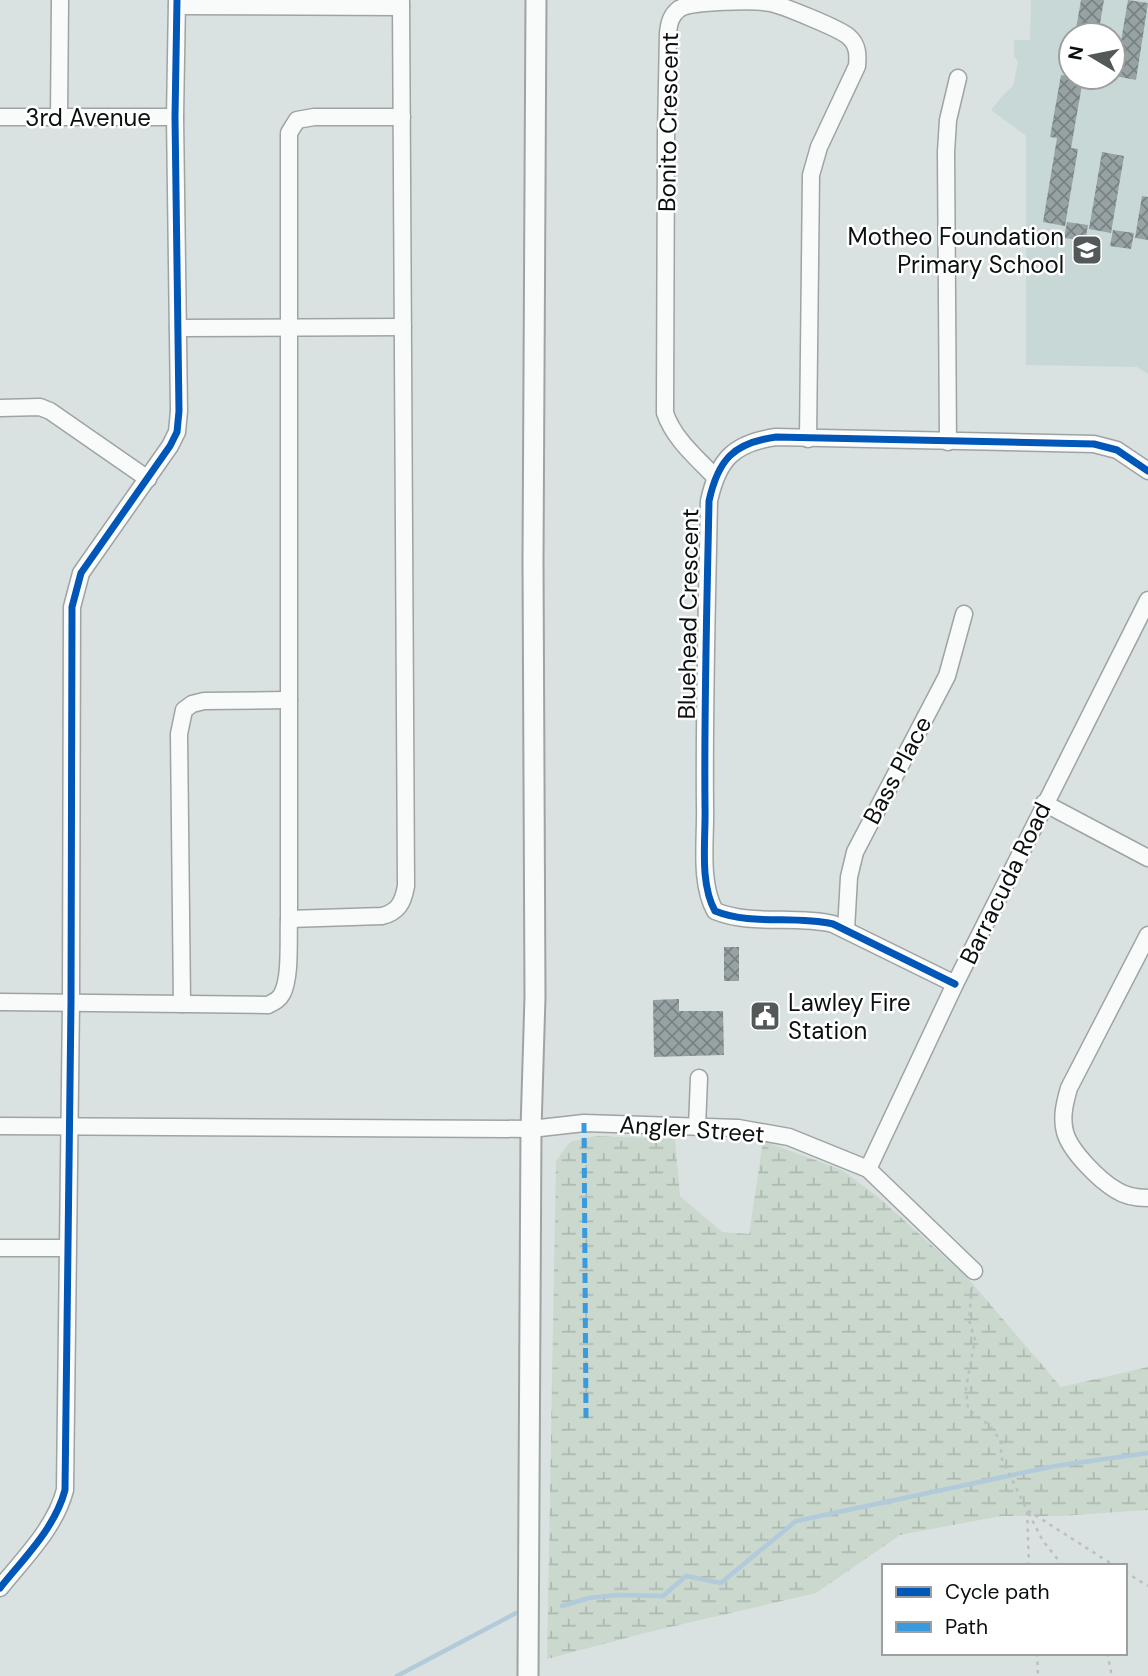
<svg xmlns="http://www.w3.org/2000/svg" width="1148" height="1676" font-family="'DM Sans',sans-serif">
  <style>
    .built { fill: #c8d8d7; fill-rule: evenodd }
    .wetland { fill: url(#wetland-marsh) }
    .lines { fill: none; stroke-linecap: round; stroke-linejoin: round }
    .stream { stroke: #b1cbdb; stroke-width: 4.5 }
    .building { fill: url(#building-cross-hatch) }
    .minor-casing { stroke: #9ea3a3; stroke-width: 19 }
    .major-casing { stroke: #9ea3a3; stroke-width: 23 }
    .path { stroke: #bcbfbf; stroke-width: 2.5; stroke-dasharray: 3.5 5; stroke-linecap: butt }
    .minor { stroke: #f9fbfa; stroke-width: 16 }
    .major { stroke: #f9fbfa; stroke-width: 19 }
    .quiet { stroke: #3a9ade; stroke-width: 5; stroke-dasharray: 10 5; stroke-linecap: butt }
    .cycleway-casing { stroke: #fff; stroke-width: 11 }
    .cycleway { stroke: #0057b8; stroke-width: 7 }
    .labels { text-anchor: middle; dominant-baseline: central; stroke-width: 5; stroke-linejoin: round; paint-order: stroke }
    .street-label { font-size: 24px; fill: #0b0f0f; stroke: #fff }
    .poi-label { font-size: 24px; fill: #0b0f0f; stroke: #fff; text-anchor: end }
  </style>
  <defs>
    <pattern id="wetland-marsh" width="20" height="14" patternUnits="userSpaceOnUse" patternTransform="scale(1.75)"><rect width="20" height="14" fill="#cad8ce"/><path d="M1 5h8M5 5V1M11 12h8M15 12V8" fill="none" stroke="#acb8b0"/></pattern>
    <pattern id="building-cross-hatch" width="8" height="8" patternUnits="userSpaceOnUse" patternTransform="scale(1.75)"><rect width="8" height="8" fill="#96a2a3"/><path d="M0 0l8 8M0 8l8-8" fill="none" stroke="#798283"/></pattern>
  </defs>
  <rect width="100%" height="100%" fill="#dae2e1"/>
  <!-- built -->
  <path class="built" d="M1031 0H1148V374L1137 367 1026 365V136L991 110 1004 94 1013 86 1018 62 1014 56V40H1030ZM1071 35H1113V77H1071Z"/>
  <!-- wetland -->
  <polygon class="wetland" points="595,1136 675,1139 680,1196 722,1232 749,1234 763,1141 842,1170 878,1197 966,1276 1061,1387 1148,1367 1148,1510 1060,1516 1001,1516 900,1535 816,1593 649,1632 547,1659 556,1161 570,1142"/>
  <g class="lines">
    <!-- stream -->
    <g class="stream">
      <polyline points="562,1606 589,1598 618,1595 663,1596 686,1576 721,1583 796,1521 1055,1466 1148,1453"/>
      <polyline points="397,1676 516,1613"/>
    </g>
  </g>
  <!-- building -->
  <g class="building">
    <polygon points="1081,0 1104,0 1098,35 1075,35"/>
    <polygon points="1128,0 1148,3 1136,80 1115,76"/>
    <polygon points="1061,75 1083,79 1071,148 1078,149 1065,226 1043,222 1057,138 1050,137"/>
    <polygon points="1102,152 1124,156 1111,233 1089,229"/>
    <polygon points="1142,196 1148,197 1148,240 1135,238"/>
    <polygon points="1067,222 1088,225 1085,241 1064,238"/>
    <polygon points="1113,230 1134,233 1131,249 1110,246"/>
    <rect x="724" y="947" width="15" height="34"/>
    <polygon points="679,999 679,1011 723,1011 724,1055 654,1057 653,1000"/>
  </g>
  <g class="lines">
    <!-- minor casing -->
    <g class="minor-casing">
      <g id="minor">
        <polyline points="177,6 401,7"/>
        <polyline points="0,117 175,117"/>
        <polyline points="59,117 60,0"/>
        <polyline points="178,328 403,327"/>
        <polyline points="0,408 40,407 50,411 148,479"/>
        <polyline points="948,442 946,152 948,120 958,78"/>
        <path d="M714 476C696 457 674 439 665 413L666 134 668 33C669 23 671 15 679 9 691 1 755 0 770 3 781 5 841 29 849 37 858 45 858 55 857 66L819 147 811 175 808 439"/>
        <polyline points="1044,803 1148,858"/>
        <path d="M289 919 382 916C398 912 403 903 406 886L401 0"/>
        <polyline points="846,930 849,877 855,852 947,676 964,614"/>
        <path d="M1148 935 1069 1088C1065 1102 1061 1117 1065 1132 1070 1151 1099 1180 1116 1190 1125 1196 1137 1198 1148 1198"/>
        <path d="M955 984 833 924C794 915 752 926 715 911 699 882 706 839 705 806 704 704 707 603 709 501 718 460 733 443 776 437L1094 444 1117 450 1148 471"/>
        <path d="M0 1002 268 1005C274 1002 279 1000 282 994 291 978 288 939 289 919V133L297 120 314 117H402"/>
        <polyline points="182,1004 179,734 184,710 192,704 204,701 289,700"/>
        <polyline points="0,1126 531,1129 584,1123 738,1128 789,1137 868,1169 974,1271"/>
        <polyline points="697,1127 699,1078"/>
        <polyline points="868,1169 955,984 1148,600"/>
        <polyline points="0,1248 66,1248"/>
        <path d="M0 1588C24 1558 55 1528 65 1490L71 1003 72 607 81 573 170 446 177 432 179 411 175 117 177 0"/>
      </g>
    </g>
    <!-- major casing -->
    <g class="major-casing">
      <polyline id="major" points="528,1676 531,1129 535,997 533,560 536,0"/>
    </g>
    <!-- path -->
    <g class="path">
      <polyline points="972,1287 969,1320 975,1340 966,1388 968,1409 989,1425 1001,1441 1001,1457 1027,1510 1115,1566"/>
      <polyline points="1029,1566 1027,1510 1043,1541 1063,1566"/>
      <polyline points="1125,1572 1148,1586"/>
      <polyline points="1037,1653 1038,1676"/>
      <polyline points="1107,1653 1112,1676"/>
    </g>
    <!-- minor -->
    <use href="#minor" class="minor"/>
    <!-- major -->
    <use href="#major" class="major"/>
    <!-- quiet -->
    <polyline class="quiet" points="584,1123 586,1418"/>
    <!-- cycleway casing -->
    <g class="cycleway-casing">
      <g id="cycleway">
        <path d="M955 984 833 924C794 915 752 926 715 911 699 882 706 839 705 806 704 704 707 603 709 501 718 460 733 443 776 437L1094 444 1117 450 1148 471"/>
        <path d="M0 1588C24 1558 55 1528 65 1490L71 1003 72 607 81 573 170 446 177 432 179 411 175 117 177 0"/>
      </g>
    </g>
    <!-- cycleway -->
    <use href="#cycleway" class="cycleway"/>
  </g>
  <!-- icons -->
  <defs>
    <g id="school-square" transform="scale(1.575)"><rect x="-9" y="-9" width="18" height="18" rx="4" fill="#535958" stroke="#fff"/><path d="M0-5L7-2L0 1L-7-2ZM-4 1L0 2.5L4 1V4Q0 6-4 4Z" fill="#fff"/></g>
    <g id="civic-square" transform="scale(1.575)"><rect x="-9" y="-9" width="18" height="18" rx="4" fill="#535958" stroke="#fff"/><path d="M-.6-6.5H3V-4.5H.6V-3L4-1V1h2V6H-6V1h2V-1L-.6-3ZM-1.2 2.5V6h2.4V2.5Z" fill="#fff"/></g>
  </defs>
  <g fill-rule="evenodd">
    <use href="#school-square" x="1087" y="250"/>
    <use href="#civic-square" x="765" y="1016"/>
  </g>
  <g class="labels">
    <!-- street labels -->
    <g class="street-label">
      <text x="88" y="117">3rd Avenue</text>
      <text transform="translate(668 122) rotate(-89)">Bonito Crescent</text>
      <text transform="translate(688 614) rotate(-89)">Bluehead Crescent</text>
      <text transform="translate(897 770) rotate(-62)">Bass Place</text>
      <text transform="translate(1005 883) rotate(-64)">Barracuda Road</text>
      <text transform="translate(692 1129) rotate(4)">Angler Street</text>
    </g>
    <!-- poi labels -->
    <g class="poi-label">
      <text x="1064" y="236">Motheo Foundation<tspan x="1064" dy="28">Primary School</tspan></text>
      <text x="788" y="1002" text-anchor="start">Lawley Fire<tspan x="788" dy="28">Station</tspan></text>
    </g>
  </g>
  <!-- legend -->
  <rect x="882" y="1564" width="245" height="91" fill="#ffffff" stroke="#9d9f9f" stroke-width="2"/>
  <rect x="896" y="1587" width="35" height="10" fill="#0057b8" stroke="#9d9f9f" stroke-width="2"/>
  <text x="945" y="1599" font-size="21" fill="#0b0f0f">Cycle path</text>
  <rect x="896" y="1622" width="35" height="10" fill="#3a9ade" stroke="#9d9f9f" stroke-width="2"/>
  <text x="945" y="1634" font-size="21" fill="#0b0f0f">Path</text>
  <!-- north arrow -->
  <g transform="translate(1092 56) rotate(280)"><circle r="33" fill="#ffffff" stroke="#9d9f9f" stroke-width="2"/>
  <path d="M0-5L12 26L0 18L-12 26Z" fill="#535958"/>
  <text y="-10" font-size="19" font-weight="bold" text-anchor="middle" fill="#0b0f0f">N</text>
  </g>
</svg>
